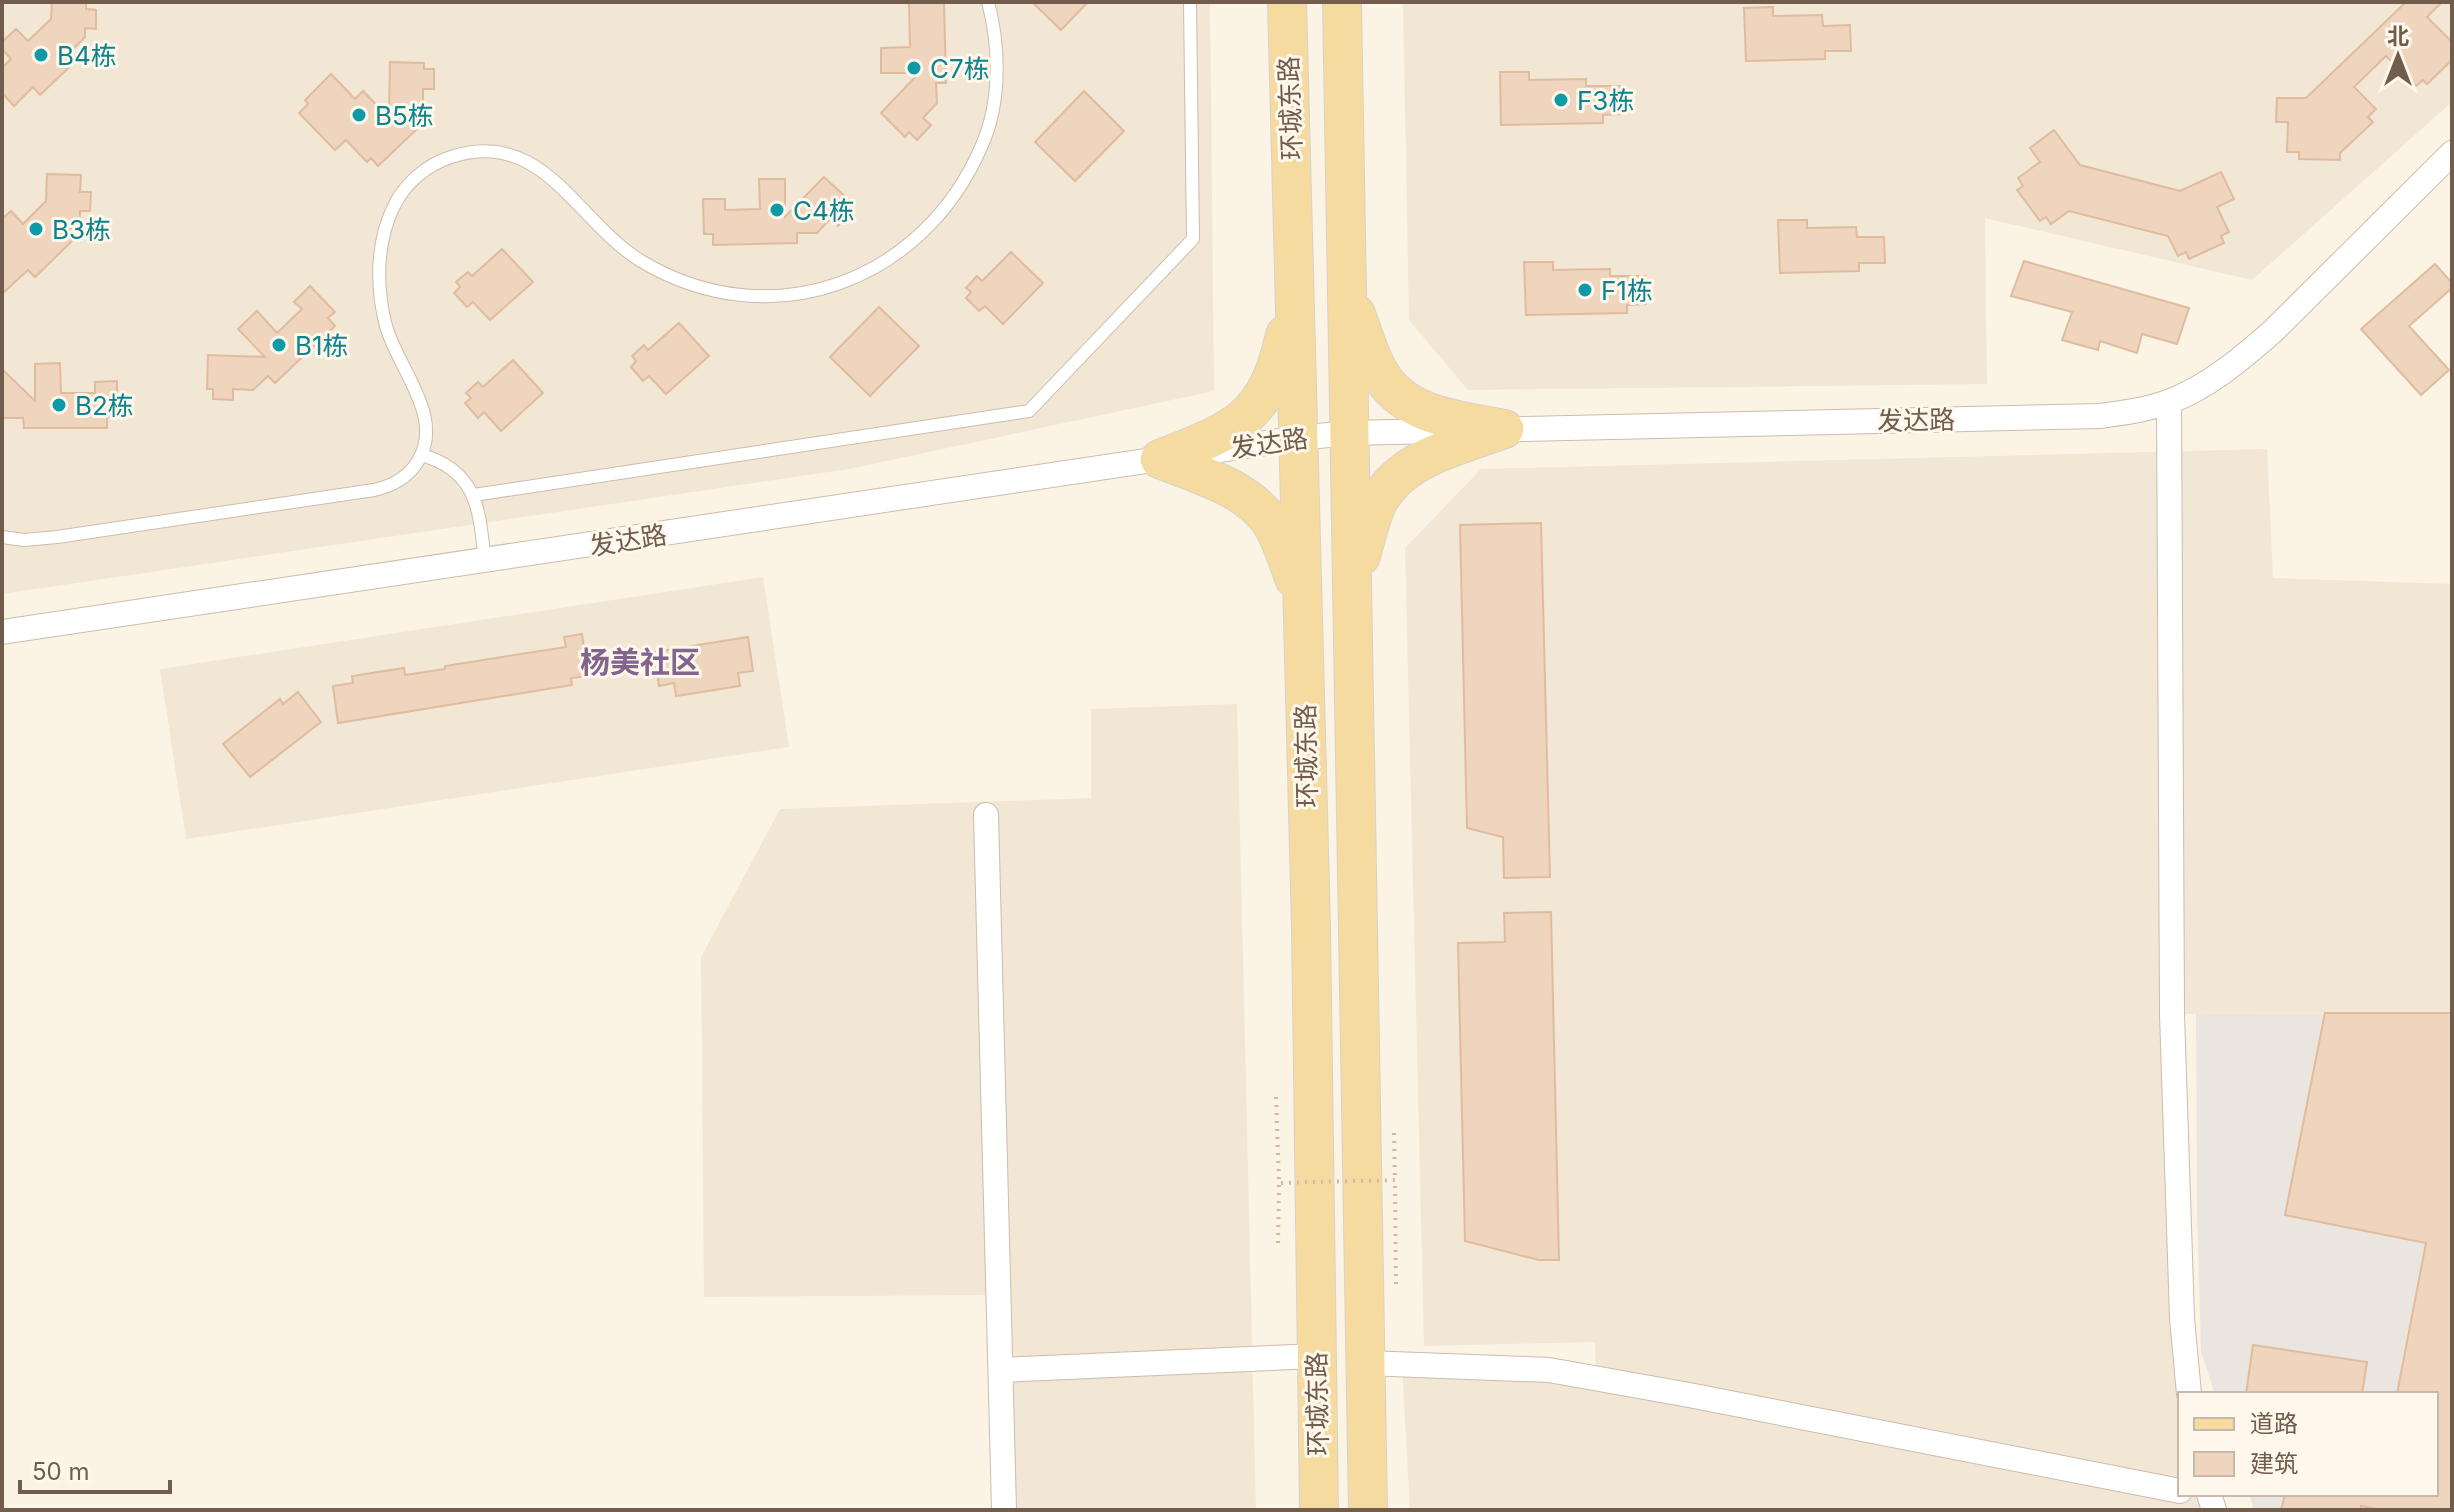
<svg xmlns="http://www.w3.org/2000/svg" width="2454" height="1512" font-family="Inter,'Noto Sans SC',sans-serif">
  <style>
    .residential { fill: #f2e6d4 }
    .industrial { fill: #ebe5df }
    .building { fill: #efd4be; stroke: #e0bc9f; stroke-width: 2 }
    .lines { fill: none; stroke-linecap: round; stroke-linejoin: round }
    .service-casing { stroke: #ccbcac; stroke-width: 14 }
    .minor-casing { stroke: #ccbcac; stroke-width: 26 }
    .primary-casing { stroke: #d8d1cd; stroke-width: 40 }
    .path { stroke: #d3b8a1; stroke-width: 4; stroke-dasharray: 2 6; stroke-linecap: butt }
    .service { stroke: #fff; stroke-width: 12 }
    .minor { stroke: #fff; stroke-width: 24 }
    .primary { stroke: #f6dba1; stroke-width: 38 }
    .path-bridge { stroke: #d3b8a1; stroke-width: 4; stroke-dasharray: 2 6; stroke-linecap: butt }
    .culture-dot { fill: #0f9aa8; stroke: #fef7eb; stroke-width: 3 }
    .labels { text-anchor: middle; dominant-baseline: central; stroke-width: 6; stroke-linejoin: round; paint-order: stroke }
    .culture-label { font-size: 26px; fill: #0d838f; stroke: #fef7eb; text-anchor: start }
    .street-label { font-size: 26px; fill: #725c4c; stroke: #fef7eb }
    .quarter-label { font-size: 30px; font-weight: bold; fill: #82648e; stroke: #fef7eb }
  </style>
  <rect width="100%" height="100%" fill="#fbf4e5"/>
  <!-- residential -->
  <g class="residential">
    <polygon points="2,2 1210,2 1214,391 849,469 2,594"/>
    <polygon points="1403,2 2452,2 2452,102 2252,280 1985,218 1987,384 1468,390 1409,320"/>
    <polygon points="2267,449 2273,578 2452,584 2452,1013 2173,1014 2180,1494 2209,1494 2214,1510 1410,1510 1402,1365 1596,1378 1595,1342 1424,1346 1405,548 1481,469"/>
    <polygon points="763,577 789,747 186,839 160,669"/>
    <polygon points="1237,704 1256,1510 1004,1510 999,1295 704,1297 701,957 780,809 1091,798 1091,709"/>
  </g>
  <!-- industrial -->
  <polygon class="industrial" points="2452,1013 2452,1510 2254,1510 2249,1494 2436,1494 2436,1394 2215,1394 2201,1352 2197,1207 2196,1014"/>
  <!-- building -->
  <g class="building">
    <polygon points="52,2 86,2 86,9 96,10 96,29 85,28 85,37 71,51 78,59 40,95 33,87 14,106 2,93 2,68 11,59 2,49 2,42 16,29 28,41 51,19"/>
    <polygon points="909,2 944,2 946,83 936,83 937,103 923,118 931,125 917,140 909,132 905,137 881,113 919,73 881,73 881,48 910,47"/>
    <polygon points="1032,2 1088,2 1061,30"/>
    <polygon points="2406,2 2442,2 2427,17 2452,42 2452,60 2427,84 2423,80 2416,86 2386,56 2354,87 2376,109 2368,117 2373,122 2340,153 2340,160 2299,159 2299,152 2287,152 2288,122 2276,122 2277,98 2306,98"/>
    <polygon points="1773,7 1773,16 1822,15 1823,26 1850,25 1851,51 1825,51 1825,59 1746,61 1744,8"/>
    <polygon points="390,62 424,63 424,69 434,69 434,89 423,89 423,108 409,122 416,130 378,166 371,158 367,162 346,140 335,150 299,113 308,104 305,100 331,74 355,99 363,91 389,118"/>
    <polygon points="1500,72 1529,72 1529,80 1586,79 1586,86 1620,86 1621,114 1603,115 1603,123 1501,125"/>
    <polygon points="1084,91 1124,131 1075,181 1035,142"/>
    <polygon points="2054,130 2080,165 2180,191 2221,172 2234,199 2217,207 2229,232 2221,236 2224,243 2189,259 2186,252 2178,256 2168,236 2069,211 2051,224 2046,217 2040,221 2017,190 2023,186 2018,178 2040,162 2030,148"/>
    <polygon points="47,174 81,175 80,192 91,192 90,211 80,211 80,220 65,234 72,241 35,277 28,270 2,294 2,219 11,211 23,224 46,201"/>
    <polygon points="824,177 849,200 845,204 852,211 838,226 831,218 817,233 797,233 797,243 713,245 713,234 704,234 703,199 725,199 725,210 760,209 759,179 785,179 785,217"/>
    <polygon points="1778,220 1807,220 1807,228 1856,227 1857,237 1884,237 1885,263 1859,263 1859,271 1780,273"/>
    <polygon points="502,249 533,282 490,320 473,302 467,307 454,293 460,287 456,282 468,272 472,276"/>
    <polygon points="1011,252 1043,283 1003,324 985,306 979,311 966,298 971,292 966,288 977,276 982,281"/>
    <polygon points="2024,261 2189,308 2177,344 2142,334 2137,353 2100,341 2098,350 2062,340 2072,312 2011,296"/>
    <polygon points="1524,262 1553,262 1553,270 1610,269 1610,276 1645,276 1646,304 1627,305 1627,313 1526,315"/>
    <polygon points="2435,264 2452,283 2452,288 2409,326 2449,370 2421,395 2361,329"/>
    <polygon points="310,286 335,312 328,318 335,326 275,383 268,376 253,390 233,389 233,400 213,399 213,389 207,389 208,355 265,357 238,329 257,311 277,333 302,309 294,302"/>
    <polygon points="879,307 919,346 870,396 830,357"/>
    <polygon points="679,323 709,356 666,394 649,376 643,381 631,367 636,361 632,356 644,345 648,350"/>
    <polygon points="513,360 543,393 501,431 484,412 478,418 465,403 471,398 466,393 478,382 483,387"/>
    <polygon points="60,363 61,393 95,393 95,382 117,381 117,417 107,417 107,428 24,428 23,418 2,418 2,369 35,401 35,364"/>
    <polygon points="1541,523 1550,877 1504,878 1503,837 1467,828 1460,525"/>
    <polygon points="582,634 588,676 571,678 572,685 338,723 333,686 353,683 352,676 404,668 405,675 445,669 445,666 566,647 564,637"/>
    <polygon points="748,637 753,671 738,673 740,686 676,696 674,683 659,686 654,652"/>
    <polygon points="298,692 321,722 250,777 223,744 280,699 283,704"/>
    <polygon points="1551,912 1559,1260 1539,1260 1465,1241 1458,943 1505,942 1504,913"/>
    <polygon points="2325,1013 2452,1013 2452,1510 2382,1510 2361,1506 2360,1510 2281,1510 2285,1494 2436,1494 2436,1394 2397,1394 2426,1243 2285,1215"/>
    <polygon points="2253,1345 2367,1362 2362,1394 2246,1394"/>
  </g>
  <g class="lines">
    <!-- service casing -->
    <g class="service-casing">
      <g id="service">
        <path d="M422 455C479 472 479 511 485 562"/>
        <polyline points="474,495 1029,411 1193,239 1190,2"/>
        <path d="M2 537 24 540 57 537 374 490C392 486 408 478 418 461 445 417 398 369 386 326 376 288 376 244 393 208 404 184 426 165 451 157 543 127 576 221 641 261 771 339 924 282 982 145 1001 102 1000 47 988 2"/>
      </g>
    </g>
    <!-- minor casing -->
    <g class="minor-casing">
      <g id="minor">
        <polyline points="2169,402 2172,1014 2182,1318 2189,1394"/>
        <path d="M2 632 1299 438 1348 433 2099 416C2122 413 2146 410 2168 402 2207 388 2241 359 2272 332L2452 153"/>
        <polyline points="986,815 1004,1510"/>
        <polyline points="1366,1363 1549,1370 1689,1395 2180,1491"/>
        <polyline points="1001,1370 1316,1356"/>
        <polyline points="2209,1494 2214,1510"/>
      </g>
    </g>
    <!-- primary casing -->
    <g class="primary-casing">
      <g id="primary">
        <polyline points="1287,2 1311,927 1319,1510"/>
        <polyline points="1342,2 1368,1510"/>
        <path d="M1356 314C1363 333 1369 355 1379 372 1404 417 1459 420 1504 429"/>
        <path d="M1160 459C1236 429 1266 420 1285 335"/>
        <path d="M1160 459C1198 475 1244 486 1269 520 1281 537 1287 559 1294 578"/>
        <path d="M1361 556C1366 538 1370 519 1378 502 1402 457 1459 446 1504 429"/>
      </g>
    </g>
    <!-- path -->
    <g class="path">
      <polyline points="1394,1133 1395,1180"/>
      <polyline points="1278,1243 1279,1183"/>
    </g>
    <!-- service -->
    <use href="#service" class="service"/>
    <!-- minor -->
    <use href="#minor" class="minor"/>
    <!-- primary -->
    <use href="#primary" class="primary"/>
    <!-- path-bridge -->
    <polyline class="path-bridge" points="1276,1097 1279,1183 1395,1180 1396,1288"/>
  </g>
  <!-- markers -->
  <g class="culture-dot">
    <circle cx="41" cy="55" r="8"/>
    <circle cx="914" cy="68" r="8"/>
    <circle cx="1561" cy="100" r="8"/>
    <circle cx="359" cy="115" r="8"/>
    <circle cx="777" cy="210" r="8"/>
    <circle cx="36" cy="229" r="8"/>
    <circle cx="1585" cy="290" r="8"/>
    <circle cx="279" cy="345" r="8"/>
    <circle cx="59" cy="405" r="8"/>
  </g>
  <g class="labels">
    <!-- culture labels -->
    <g class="culture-label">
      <text x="57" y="55">B4栋</text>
      <text x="930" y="68">C7栋</text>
      <text x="1577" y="100">F3栋</text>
      <text x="375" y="115">B5栋</text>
      <text x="793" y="210">C4栋</text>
      <text x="52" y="229">B3栋</text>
      <text x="1601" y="290">F1栋</text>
      <text x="295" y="345">B1栋</text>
      <text x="75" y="405">B2栋</text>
    </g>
    <!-- street labels -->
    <g class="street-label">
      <text transform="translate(1290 108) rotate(-92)">环城东路</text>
      <text transform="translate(1916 420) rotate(-1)">发达路</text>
      <text transform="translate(1269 443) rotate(-8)">发达路</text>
      <text transform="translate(628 540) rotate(-9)">发达路</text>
      <text transform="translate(1306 756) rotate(-91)">环城东路</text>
      <text transform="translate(1317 1404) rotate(-91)">环城东路</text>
    </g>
    <!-- quarter labels -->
    <g class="quarter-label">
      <text x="640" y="662">杨美社区</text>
    </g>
  </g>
  <!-- border -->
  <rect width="2454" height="1512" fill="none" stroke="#725c4c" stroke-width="8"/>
  <!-- legend -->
  <rect x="2178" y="1392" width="260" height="104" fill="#fef7eb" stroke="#c6b9ab" stroke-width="2"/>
  <rect x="2194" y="1418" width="40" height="12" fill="#f6dba1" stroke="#c6b9ab" stroke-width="2"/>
  <text x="2250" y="1432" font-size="24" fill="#725c4c">道路</text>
  <rect x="2194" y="1452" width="40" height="24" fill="#efd4be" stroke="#c6b9ab" stroke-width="2"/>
  <text x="2250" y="1472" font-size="24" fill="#725c4c">建筑</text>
  <!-- north arrow -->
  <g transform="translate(2398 56)" stroke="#fef7eb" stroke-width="6" paint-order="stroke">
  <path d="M0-6L14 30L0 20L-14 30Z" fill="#725c4c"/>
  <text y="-12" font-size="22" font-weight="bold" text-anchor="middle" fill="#725c4c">北</text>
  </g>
  <!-- scale -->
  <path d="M20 1480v12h150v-12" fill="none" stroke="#725c4c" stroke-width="4"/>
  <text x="32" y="1480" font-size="24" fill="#725c4c" stroke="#fef7eb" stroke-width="6" paint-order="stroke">50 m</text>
</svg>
